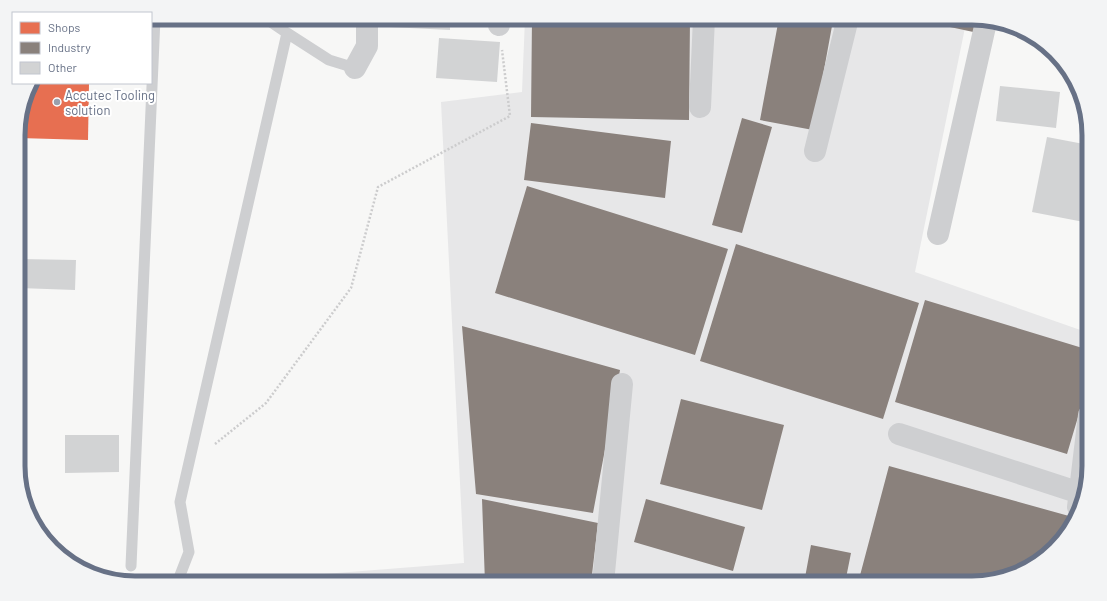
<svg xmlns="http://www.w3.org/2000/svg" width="1107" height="601" font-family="Barlow,sans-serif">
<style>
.built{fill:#e7e7e8}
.shops{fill:#e76f51}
.industry{fill:#8a817c}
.building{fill:#d2d3d4}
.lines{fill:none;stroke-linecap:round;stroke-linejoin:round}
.path{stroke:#cccccd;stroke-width:2.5;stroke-dasharray:2 2;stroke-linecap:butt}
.service{stroke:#cecfd1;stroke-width:11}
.minor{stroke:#cecfd1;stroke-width:22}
.poi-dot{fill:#99a0ad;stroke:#fff;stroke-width:1.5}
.labels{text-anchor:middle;stroke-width:4;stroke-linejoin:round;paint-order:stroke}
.poi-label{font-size:13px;fill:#677186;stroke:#fff;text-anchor:start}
.rim{fill:none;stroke:#677186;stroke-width:5}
</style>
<rect width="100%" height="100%" fill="#f7f7f6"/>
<path class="built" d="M 525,18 L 967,18 L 915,272 L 1089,333 L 1089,473 L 1073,524 L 1037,563 L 979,583 L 210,583 L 464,563 L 441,102 L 522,92 Z"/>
<path class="shops" d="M 30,83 L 89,84 L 88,140 L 19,138 L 19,120 Z"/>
<path class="industry" d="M 532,18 L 690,18 L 689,120 L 531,117 Z
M 779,18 L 790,18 L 832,26 L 813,130 L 760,120 Z
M 908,18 L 972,18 L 980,20 L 978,33 Z
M 742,118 L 772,127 L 742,233 L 712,225 Z
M 531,123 L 671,141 L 665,198 L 524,180 Z
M 527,186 L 728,249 L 695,355 L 495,293 Z
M 736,244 L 919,303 L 883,419 L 700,361 Z
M 925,300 L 1089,350 L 1089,380 L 1067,454 L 895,402 Z
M 462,326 L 620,370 L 593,513 L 476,494 Z
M 681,399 L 784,425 L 762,510 L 660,484 Z
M 889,466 L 1069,516 L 1065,534 L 1037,563 L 979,583 L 858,583 Z
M 482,499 L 598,523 L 591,583 L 485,583 Z
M 646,499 L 745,527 L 733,571 L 634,542 Z
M 811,545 L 851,553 L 845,583 L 804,583 Z
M 418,579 L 418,583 L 180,583 L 180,581 Z"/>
<path class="building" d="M 390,18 L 450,18 L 450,30 L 389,27 Z
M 439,38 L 500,42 L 497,82 L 436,78 Z
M 1000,86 L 1060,92 L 1056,128 L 996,121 Z
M 1047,137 L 1089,145 L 1089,223 L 1032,212 Z
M 19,259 L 76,260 L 75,290 L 19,288 Z
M 65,435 L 119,435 L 119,472 L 65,473 Z"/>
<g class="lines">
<path class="path" d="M 215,444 L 266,403 L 351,288 L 378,187 L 510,116 L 502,50"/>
<path class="service" d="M 287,33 L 329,60 L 355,68
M 131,566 L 155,18
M 177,583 L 189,552 L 180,502 L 287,33 L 265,18"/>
<path class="minor" d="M 499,25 L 500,18
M 355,68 L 367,46 L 367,18
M 700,107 L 704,18
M 815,151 L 848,18
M 938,234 L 986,22
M 899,434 L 1080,493
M 1078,507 L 1089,415
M 603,583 L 622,384"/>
</g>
<circle class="poi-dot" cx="57" cy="102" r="4"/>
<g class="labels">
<g class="poi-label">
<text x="65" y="100">Accutec Tooling<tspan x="65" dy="15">solution</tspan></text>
</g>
</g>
<path d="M0 0H1107V601H0ZM135 25H972A110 110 0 0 1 1082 135V466A110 110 0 0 1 972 576H135A110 110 0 0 1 25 466V135A110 110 0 0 1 135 25Z" fill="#f3f4f5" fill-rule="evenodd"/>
<path class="rim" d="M135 25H972A110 110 0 0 1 1082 135V466A110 110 0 0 1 972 576H135A110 110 0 0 1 25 466V135A110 110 0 0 1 135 25Z"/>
<rect x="12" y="12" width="140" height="72" fill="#ffffff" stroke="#c2c6cf"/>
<rect x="20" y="22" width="20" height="12" fill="#e76f51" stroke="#c2c6cf"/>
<text x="48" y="32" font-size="12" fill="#677186">Shops</text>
<rect x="20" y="42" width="20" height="12" fill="#8a817c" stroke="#c2c6cf"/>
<text x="48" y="52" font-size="12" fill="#677186">Industry</text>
<rect x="20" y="62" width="20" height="12" fill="#d2d3d4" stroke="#c2c6cf"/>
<text x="48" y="72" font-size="12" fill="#677186">Other</text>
</svg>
